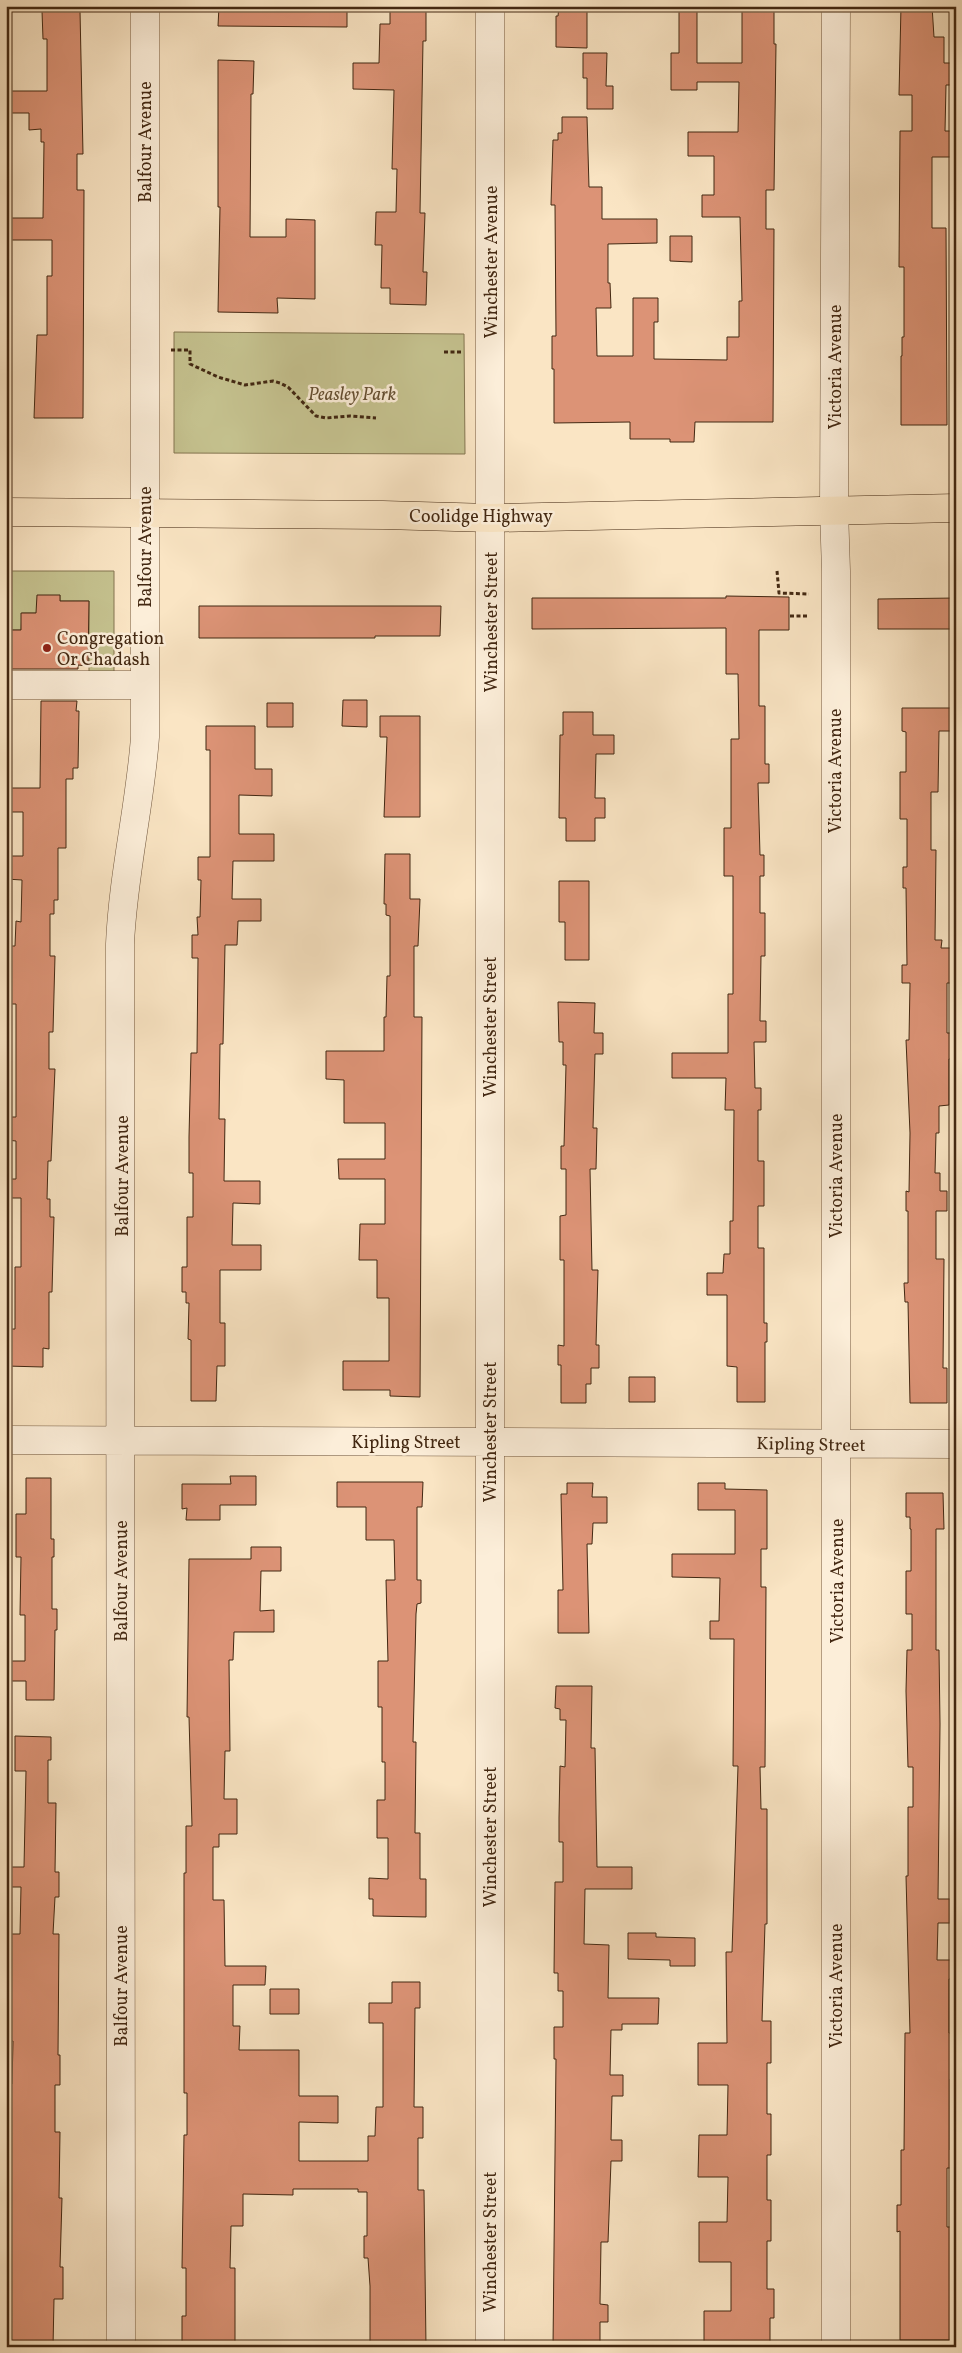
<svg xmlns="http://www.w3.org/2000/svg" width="962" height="2353" font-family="Vollkorn,serif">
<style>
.green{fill:#c5c28f;stroke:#847550}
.building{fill:#dc9376;stroke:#432812}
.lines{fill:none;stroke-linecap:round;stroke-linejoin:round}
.minor-casing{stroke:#71573e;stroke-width:29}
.major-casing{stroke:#432812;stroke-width:29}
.path{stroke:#432812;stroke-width:3;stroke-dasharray:4 2.5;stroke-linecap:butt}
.minor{stroke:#fceed9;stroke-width:28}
.major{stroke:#fae5c4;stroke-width:28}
.poi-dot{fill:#8f2418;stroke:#fceed9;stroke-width:2}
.labels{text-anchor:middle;stroke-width:5;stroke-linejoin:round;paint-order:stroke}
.street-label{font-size:18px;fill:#432812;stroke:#fceed9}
.park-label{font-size:18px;font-style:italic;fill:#644e31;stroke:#fceed9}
.poi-label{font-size:18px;fill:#432812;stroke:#fceed9;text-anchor:start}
</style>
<rect width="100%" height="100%" fill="#fae5c4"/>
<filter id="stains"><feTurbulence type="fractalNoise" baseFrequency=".004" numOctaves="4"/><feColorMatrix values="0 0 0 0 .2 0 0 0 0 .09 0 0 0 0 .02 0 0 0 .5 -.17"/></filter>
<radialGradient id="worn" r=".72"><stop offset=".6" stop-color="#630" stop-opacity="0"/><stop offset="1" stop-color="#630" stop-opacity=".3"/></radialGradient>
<path class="green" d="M 174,332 L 464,334 L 465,454 L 174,453 Z
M 11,571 L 114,571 L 114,680 L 89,679 L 89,601 L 60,601 L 60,595 L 36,613 L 22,613 L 21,630 L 11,630 Z"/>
<path class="building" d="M 219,6 L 347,6 L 347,27 L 218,26 Z
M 559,6 L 587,6 L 587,48 L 556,47 L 556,16 L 558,16 Z
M 679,6 L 697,6 L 697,63 L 742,63 L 742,6 L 774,6 L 774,44 L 776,44 L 774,190 L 766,190 L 766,229 L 774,229 L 773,422 L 695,422 L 694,442 L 670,442 L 670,439 L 630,439 L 630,422 L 554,423 L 554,369 L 552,369 L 552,336 L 556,336 L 555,205 L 551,205 L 552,171 L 553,140 L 558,140 L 558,133 L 562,133 L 562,117 L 587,117 L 589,187 L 602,187 L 602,219 L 657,219 L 657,243 L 608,244 L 608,283 L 610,283 L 611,308 L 596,308 L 597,356 L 633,356 L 633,298 L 658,298 L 658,322 L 654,322 L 654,359 L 727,360 L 727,337 L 739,337 L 739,301 L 742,301 L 740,217 L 702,217 L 702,195 L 714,195 L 714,156 L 688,156 L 688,132 L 738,132 L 739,82 L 697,82 L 697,90 L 671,90 L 671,53 L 679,53 Z
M 901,6 L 932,6 L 934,37 L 944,37 L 944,63 L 956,63 L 956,85 L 946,85 L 945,131 L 956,131 L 956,157 L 932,157 L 932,228 L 946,228 L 947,425 L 901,425 L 901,356 L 902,356 L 902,337 L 904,337 L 904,267 L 899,267 L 900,131 L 912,131 L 912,95 L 899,95 Z
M 390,8 L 426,9 L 426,41 L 423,41 L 420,213 L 425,213 L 423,272 L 427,272 L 426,305 L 390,304 L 390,288 L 381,288 L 382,245 L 375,245 L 376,212 L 396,212 L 397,169 L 392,169 L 394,90 L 353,89 L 353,63 L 379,63 L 380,24 L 390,24 Z
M 42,11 L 80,11 L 83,154 L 77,154 L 77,190 L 84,190 L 83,418 L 34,418 L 37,335 L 47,335 L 47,276 L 52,276 L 52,240 L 6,240 L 6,218 L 43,218 L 44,142 L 41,142 L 41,129 L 29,130 L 29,113 L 6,113 L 6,91 L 47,91 L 47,39 L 43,39 Z
M 583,53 L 607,53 L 606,86 L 613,86 L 613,109 L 587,109 L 587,78 L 583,78 Z
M 218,60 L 254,61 L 253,94 L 251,94 L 250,237 L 286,237 L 286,219 L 315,220 L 315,299 L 277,298 L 278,313 L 218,312 L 220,207 L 218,207 Z
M 670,236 L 692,236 L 692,262 L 670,261 Z
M 37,595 L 60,595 L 60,601 L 89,601 L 88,666 L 78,665 L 78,669 L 6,669 L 6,630 L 21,630 L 21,613 L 36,613 Z
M 726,596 L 789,597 L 789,630 L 759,630 L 759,706 L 765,706 L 765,764 L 769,764 L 769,783 L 758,783 L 760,855 L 764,855 L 764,876 L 760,876 L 760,913 L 765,913 L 765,956 L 761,956 L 760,1021 L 766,1021 L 766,1042 L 754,1042 L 755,1088 L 761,1088 L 761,1110 L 758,1110 L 758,1161 L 764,1161 L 764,1206 L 758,1206 L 758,1248 L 764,1248 L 764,1323 L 767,1323 L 767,1342 L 765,1342 L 765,1402 L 737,1402 L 737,1367 L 727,1366 L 727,1295 L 707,1295 L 707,1273 L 723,1273 L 724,1254 L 730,1254 L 730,1221 L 733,1221 L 734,1110 L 725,1110 L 726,1078 L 672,1078 L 672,1053 L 728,1053 L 728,994 L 733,994 L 733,876 L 724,876 L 724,828 L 731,828 L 731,739 L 739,739 L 738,674 L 726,674 L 726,628 L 532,629 L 532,598 L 726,598 Z
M 956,598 L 956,629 L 878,629 L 878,599 Z
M 199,606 L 441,606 L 440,636 L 375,636 L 375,638 L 199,638 Z
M 343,700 L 367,700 L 367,727 L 342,726 Z
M 41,701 L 77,701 L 76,711 L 79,711 L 78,768 L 73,768 L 73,779 L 66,779 L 66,848 L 58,848 L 58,900 L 54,900 L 54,914 L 50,914 L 50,956 L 55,956 L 53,1032 L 49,1032 L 49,1069 L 55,1069 L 51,1161 L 48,1161 L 47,1199 L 50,1199 L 50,1217 L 54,1217 L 52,1292 L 49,1292 L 49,1349 L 43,1348 L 43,1367 L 6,1366 L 6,1329 L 15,1329 L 15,1267 L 21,1267 L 21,1198 L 6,1198 L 6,1179 L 16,1179 L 16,1141 L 6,1140 L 6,1117 L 16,1117 L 16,1004 L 9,1004 L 8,946 L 15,946 L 16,921 L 21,922 L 22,880 L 6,879 L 6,856 L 23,856 L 23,812 L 6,812 L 6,788 L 40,788 Z
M 267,703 L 293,703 L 293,727 L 267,727 Z
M 902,708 L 956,708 L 956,731 L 939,731 L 938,792 L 931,792 L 931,850 L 936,850 L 935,940 L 942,940 L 941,948 L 956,948 L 956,983 L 947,983 L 947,1033 L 956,1033 L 956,1059 L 949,1059 L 949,1105 L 939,1106 L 939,1133 L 936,1133 L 935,1173 L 940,1173 L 940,1191 L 947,1191 L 947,1211 L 936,1211 L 936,1259 L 944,1259 L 943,1368 L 947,1368 L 947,1403 L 910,1403 L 908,1302 L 905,1302 L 904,1283 L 908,1283 L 908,1211 L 906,1211 L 906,1191 L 909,1192 L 910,1133 L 906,1040 L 909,1040 L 910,983 L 902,983 L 902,965 L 907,965 L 906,888 L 903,888 L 903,867 L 907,867 L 907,819 L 900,819 L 900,772 L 906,772 L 906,732 L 902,731 Z
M 563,712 L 593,712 L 593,735 L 614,735 L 614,754 L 596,754 L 595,798 L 605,798 L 605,818 L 595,818 L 595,841 L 566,841 L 566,818 L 559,818 L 560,735 L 563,735 Z
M 380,716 L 420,716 L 420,817 L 384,817 L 387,737 L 380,737 Z
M 206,726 L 255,726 L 255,769 L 272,769 L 272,796 L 239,795 L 239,834 L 274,834 L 274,861 L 233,861 L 232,899 L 261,899 L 261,921 L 238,921 L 237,945 L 225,945 L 223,1044 L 220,1044 L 219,1119 L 225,1119 L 224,1181 L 260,1181 L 260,1204 L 233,1203 L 232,1245 L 261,1245 L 261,1270 L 220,1270 L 220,1323 L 225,1323 L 225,1366 L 217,1366 L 216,1401 L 191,1401 L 191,1340 L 188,1339 L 189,1303 L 186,1303 L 186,1292 L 182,1292 L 182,1267 L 187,1267 L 187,1217 L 193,1217 L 193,1173 L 189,1173 L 189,1137 L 191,1053 L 197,1053 L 198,958 L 192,958 L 192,935 L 198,935 L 197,917 L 200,917 L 201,880 L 198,880 L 198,857 L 210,857 L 210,750 L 206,750 Z
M 385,854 L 410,854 L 410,899 L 420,899 L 418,946 L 414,946 L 414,1017 L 422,1017 L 420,1397 L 390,1396 L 390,1390 L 343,1390 L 343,1361 L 389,1361 L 389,1298 L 377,1298 L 377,1260 L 359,1260 L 360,1224 L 385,1224 L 385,1179 L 339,1179 L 338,1159 L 385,1159 L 385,1123 L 344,1123 L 344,1080 L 326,1079 L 326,1051 L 384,1051 L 384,1017 L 386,1017 L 387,976 L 390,976 L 390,916 L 386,915 L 386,904 L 384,904 Z
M 559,881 L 589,881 L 589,960 L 565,960 L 565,922 L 559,922 Z
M 558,1002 L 595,1003 L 594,1033 L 603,1033 L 603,1054 L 595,1054 L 593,1128 L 597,1128 L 596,1169 L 590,1169 L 592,1270 L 598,1270 L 596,1345 L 599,1345 L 599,1368 L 591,1368 L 591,1384 L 586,1384 L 586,1403 L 561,1403 L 561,1365 L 558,1365 L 558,1345 L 564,1346 L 564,1260 L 560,1260 L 560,1216 L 566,1215 L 566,1169 L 561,1169 L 561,1146 L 564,1146 L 566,1065 L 563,1065 L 563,1042 L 559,1042 Z
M 629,1377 L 655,1377 L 655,1402 L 629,1402 Z
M 230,1476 L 256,1476 L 256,1505 L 220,1505 L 220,1520 L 186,1520 L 187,1508 L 182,1509 L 182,1484 L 231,1484 Z
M 26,1478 L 51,1478 L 51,1539 L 54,1539 L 54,1557 L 52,1557 L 52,1609 L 57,1609 L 57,1630 L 55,1630 L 54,1700 L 26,1700 L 26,1681 L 6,1681 L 6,1661 L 25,1661 L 25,1615 L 20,1615 L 21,1557 L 16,1557 L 16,1514 L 26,1514 Z
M 337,1482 L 423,1482 L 422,1507 L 417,1507 L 417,1580 L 421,1580 L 421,1603 L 417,1604 L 416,1614 L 413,1742 L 416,1742 L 415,1833 L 420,1833 L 420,1879 L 426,1879 L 426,1917 L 373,1916 L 373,1899 L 369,1899 L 369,1878 L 388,1879 L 388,1838 L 377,1838 L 377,1800 L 385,1800 L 385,1762 L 382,1762 L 382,1707 L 378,1707 L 378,1661 L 388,1661 L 386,1580 L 395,1580 L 394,1540 L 366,1540 L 366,1507 L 337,1507 Z
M 567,1483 L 593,1483 L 592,1497 L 607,1497 L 607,1523 L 593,1523 L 592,1544 L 587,1544 L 589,1633 L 558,1633 L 558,1590 L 563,1590 L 561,1494 L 567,1494 Z
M 698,1483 L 725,1483 L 725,1489 L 767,1490 L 767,1549 L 761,1549 L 761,1587 L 766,1587 L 765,1767 L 760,1767 L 761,1809 L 767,1809 L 767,1924 L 765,1924 L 762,2021 L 771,2021 L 771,2063 L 767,2063 L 767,2114 L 771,2114 L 771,2155 L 767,2155 L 767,2200 L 771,2200 L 771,2241 L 767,2241 L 767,2289 L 774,2289 L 774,2318 L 770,2318 L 770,2347 L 704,2347 L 704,2311 L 731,2311 L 731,2262 L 699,2262 L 699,2222 L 727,2222 L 728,2177 L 698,2177 L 699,2135 L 727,2135 L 728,2085 L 698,2085 L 698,2043 L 727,2043 L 726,1952 L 732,1952 L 738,1766 L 733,1766 L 734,1639 L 710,1639 L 710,1621 L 719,1621 L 720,1578 L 672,1577 L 672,1554 L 735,1554 L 735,1510 L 698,1510 Z
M 906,1493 L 943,1493 L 944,1529 L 936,1529 L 936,1650 L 939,1650 L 940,1724 L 938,1899 L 950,1899 L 950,1923 L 938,1923 L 937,1960 L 954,1960 L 954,1979 L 949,1979 L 949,2033 L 956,2033 L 956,2079 L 950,2079 L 950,2150 L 956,2150 L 956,2168 L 947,2168 L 947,2227 L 956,2227 L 956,2340 L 900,2340 L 900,2231 L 897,2232 L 897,2205 L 901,2205 L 901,2150 L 904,2150 L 905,2033 L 910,2033 L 906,1876 L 908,1876 L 908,1807 L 913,1807 L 913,1767 L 908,1767 L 906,1691 L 907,1650 L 912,1650 L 912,1614 L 906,1614 L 906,1571 L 911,1571 L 911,1529 L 910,1529 L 910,1517 L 906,1517 Z
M 251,1547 L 281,1547 L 281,1571 L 261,1571 L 260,1611 L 274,1610 L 274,1632 L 234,1632 L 233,1660 L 229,1660 L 230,1751 L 225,1751 L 224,1799 L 237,1799 L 237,1834 L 219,1834 L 219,1847 L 213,1847 L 213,1900 L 224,1900 L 225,1966 L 266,1966 L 265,1985 L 233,1985 L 233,2026 L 240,2026 L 239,2050 L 299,2050 L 299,2096 L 338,2096 L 338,2123 L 299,2122 L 299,2161 L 368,2161 L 368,2136 L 375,2136 L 376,2107 L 383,2107 L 383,2023 L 369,2023 L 369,2003 L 392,2003 L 392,1982 L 420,1982 L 420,2008 L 415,2008 L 414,2107 L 423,2107 L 423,2138 L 418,2138 L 418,2190 L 424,2190 L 426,2347 L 370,2347 L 370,2286 L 368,2258 L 364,2258 L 364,2236 L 367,2236 L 367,2192 L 358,2192 L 358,2189 L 293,2189 L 293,2195 L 243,2194 L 243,2226 L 231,2226 L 230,2268 L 235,2268 L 235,2347 L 182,2347 L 182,2316 L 186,2316 L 186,2268 L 182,2268 L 183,2201 L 184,2135 L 187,2135 L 187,2093 L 184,2093 L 184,1873 L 186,1873 L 186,1826 L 192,1826 L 189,1717 L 187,1717 L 189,1559 L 251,1559 Z
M 556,1686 L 592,1686 L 591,1748 L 595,1748 L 597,1867 L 632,1867 L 632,1889 L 585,1889 L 584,1944 L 609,1945 L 608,1998 L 659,1998 L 658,2024 L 622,2024 L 622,2030 L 611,2030 L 610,2075 L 623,2075 L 623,2096 L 612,2096 L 611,2140 L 622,2140 L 622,2161 L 611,2161 L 608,2242 L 601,2242 L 600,2304 L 608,2305 L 608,2322 L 600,2322 L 600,2347 L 553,2347 L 556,2059 L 554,2059 L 554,2027 L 563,2027 L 563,1991 L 558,1991 L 558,1973 L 554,1973 L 555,1882 L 563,1882 L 563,1842 L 559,1842 L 559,1818 L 560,1766 L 565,1767 L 566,1720 L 560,1720 L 560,1709 L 555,1708 Z
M 15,1736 L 51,1737 L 51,1760 L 48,1760 L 48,1803 L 56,1803 L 55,1872 L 59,1872 L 59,1897 L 55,1897 L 53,1934 L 59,1934 L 58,2055 L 60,2055 L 60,2085 L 55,2085 L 55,2132 L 60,2132 L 59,2198 L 62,2198 L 60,2267 L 63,2267 L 63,2299 L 54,2299 L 53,2347 L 6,2347 L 8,2270 L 6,2270 L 6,2249 L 9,2249 L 9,2200 L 6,2200 L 6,2084 L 12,2084 L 13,2041 L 6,2041 L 6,2023 L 11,2023 L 10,1981 L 6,1981 L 6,1962 L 10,1962 L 10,1934 L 20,1934 L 21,1887 L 6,1887 L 6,1867 L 24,1867 L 26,1771 L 15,1771 Z
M 628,1933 L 656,1933 L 656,1937 L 695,1938 L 695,1966 L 670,1966 L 670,1960 L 628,1959 Z
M 270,1989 L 299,1989 L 299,2014 L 270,2014 Z"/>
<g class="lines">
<g class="minor-casing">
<path id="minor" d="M 836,6 L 834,510 L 836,571 L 836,2347
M 6,685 L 145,685
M 6,1440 L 956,1444
M 121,2347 L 120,944 C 123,874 140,806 145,737 L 145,6
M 490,2347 L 490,6"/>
</g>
<g class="major-casing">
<path id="major" d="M 6,512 L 383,515 L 491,518 L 956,508"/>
</g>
<path class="path" d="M 171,350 L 190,350 L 190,364 L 218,377 L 245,385 L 273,381 L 280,383 L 288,387 L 316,416 L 326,418 L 350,416 L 376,418
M 444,352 L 462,352
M 7,568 L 7,630
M 777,571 L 779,593 L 809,594
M 790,616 L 809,616"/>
<use href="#minor" class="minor"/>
<use href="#major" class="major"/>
</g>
<circle class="poi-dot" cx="47" cy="648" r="5"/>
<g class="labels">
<g class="street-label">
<text transform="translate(145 142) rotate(-90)" y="6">Balfour Avenue</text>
<text transform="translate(491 262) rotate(-90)" y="6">Winchester Avenue</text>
<text transform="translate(835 367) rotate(-90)" y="6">Victoria Avenue</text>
<text x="481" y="522">Coolidge Highway</text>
<text transform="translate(145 547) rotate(-90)" y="6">Balfour Avenue</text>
<text transform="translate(491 622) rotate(-90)" y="6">Winchester Street</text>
<text transform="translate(835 771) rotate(-90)" y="6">Victoria Avenue</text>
<text transform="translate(490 1027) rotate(-90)" y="6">Winchester Street</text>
<text transform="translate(122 1176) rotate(-90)" y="6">Balfour Avenue</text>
<text transform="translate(836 1176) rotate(-90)" y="6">Victoria Avenue</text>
<text transform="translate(490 1432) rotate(-90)" y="6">Winchester Street</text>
<text x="406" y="1448">Kipling Street</text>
<text transform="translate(811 1444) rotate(1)" y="6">Kipling Street</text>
<text transform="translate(121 1581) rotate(-90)" y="6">Balfour Avenue</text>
<text transform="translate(837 1581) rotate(-90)" y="6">Victoria Avenue</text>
<text transform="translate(490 1837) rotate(-90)" y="6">Winchester Street</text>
<text transform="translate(121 1986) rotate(-90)" y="6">Balfour Avenue</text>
<text transform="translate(836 1986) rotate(-90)" y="6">Victoria Avenue</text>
<text transform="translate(490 2242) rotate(-90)" y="6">Winchester Street</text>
</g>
<g class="park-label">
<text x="352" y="400">Peasley Park</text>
</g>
<g class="poi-label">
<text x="57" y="644">Congregation<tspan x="57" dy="21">Or Chadash</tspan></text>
</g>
</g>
<rect width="962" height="2353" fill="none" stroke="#fae5c4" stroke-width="25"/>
<rect x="8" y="8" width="947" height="2338" fill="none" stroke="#432812" stroke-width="2.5"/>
<rect x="12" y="12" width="937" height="2328" fill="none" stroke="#432812"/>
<rect width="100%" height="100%" filter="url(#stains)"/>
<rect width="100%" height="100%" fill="url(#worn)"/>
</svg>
